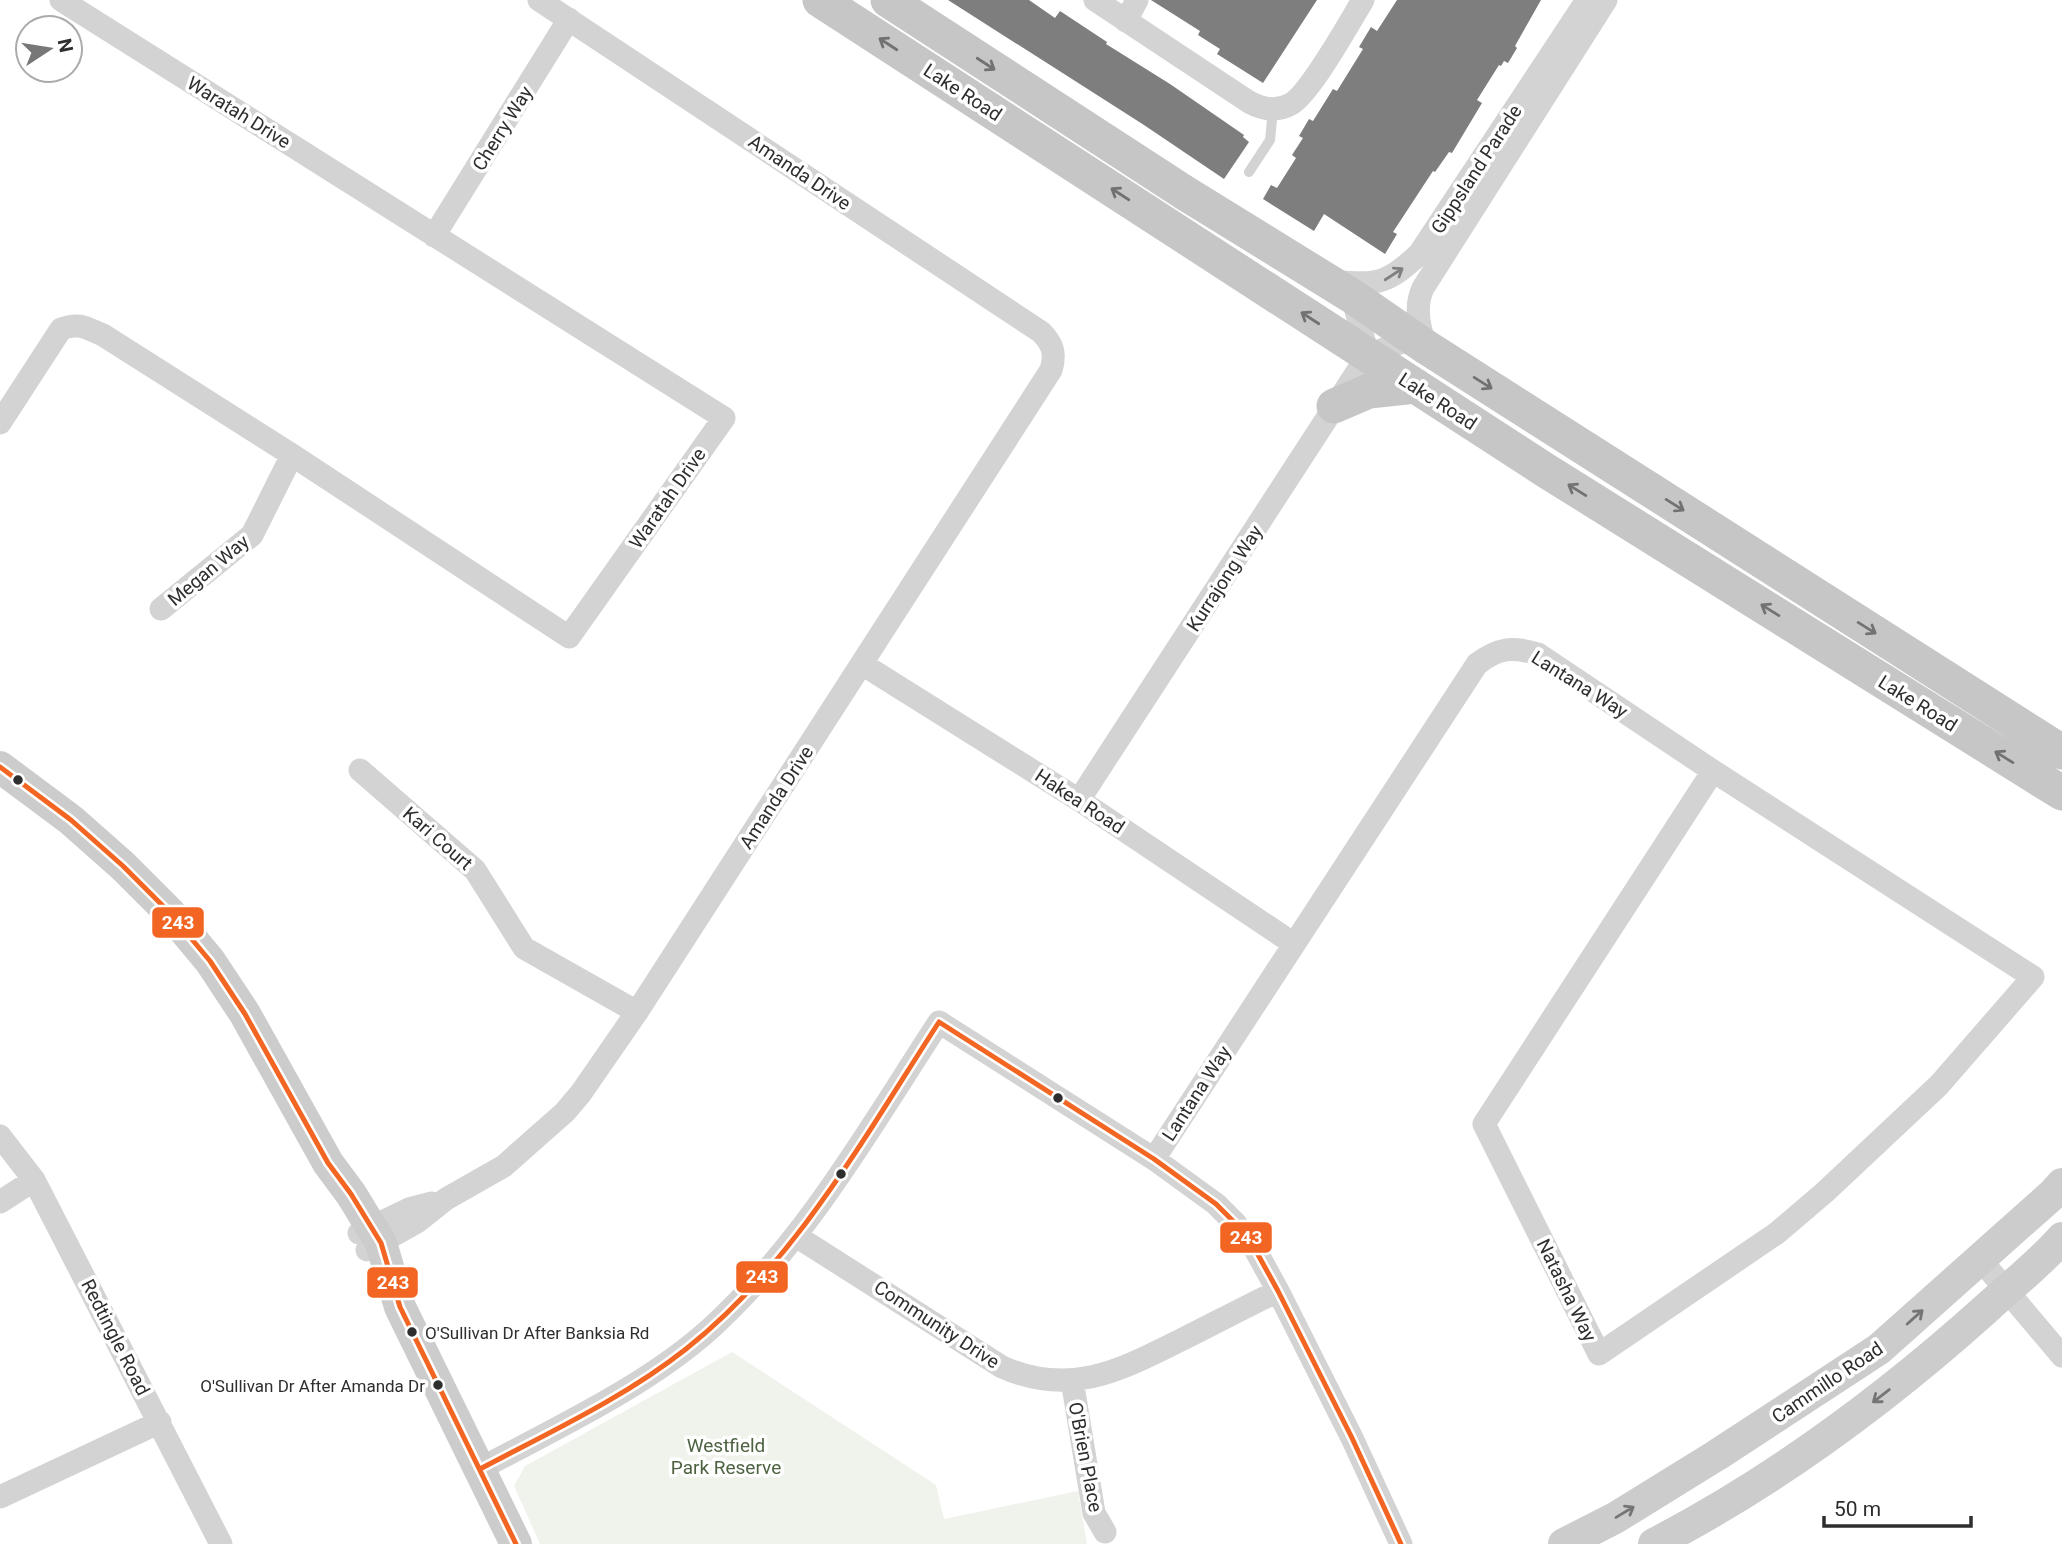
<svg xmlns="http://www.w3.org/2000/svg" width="2062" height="1544" font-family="Roboto,sans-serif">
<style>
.green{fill:#eff3ec}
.building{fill:#7e7e7e}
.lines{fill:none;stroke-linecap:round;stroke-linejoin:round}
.lane{stroke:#d3d3d3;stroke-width:10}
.street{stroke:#d3d3d3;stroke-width:23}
.secondary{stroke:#ccc;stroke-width:32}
.primary{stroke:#c6c6c6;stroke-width:35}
.bus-1-casing{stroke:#fff;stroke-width:10}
.bus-1{stroke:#f26522;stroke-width:5}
.oneway{stroke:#727272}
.oneway2{stroke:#808080}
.oneway3{stroke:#757575}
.bus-dot{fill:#2e2e2e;stroke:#fff;stroke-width:2.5}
.labels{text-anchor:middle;stroke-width:7;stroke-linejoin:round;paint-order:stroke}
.bus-label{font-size:17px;fill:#2e2e2e;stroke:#fff;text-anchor:start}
.street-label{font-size:19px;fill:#2e2e2e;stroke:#fff}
.park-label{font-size:19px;fill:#4e6341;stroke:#fff}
.line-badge{stroke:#fff;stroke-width:2.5}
.badge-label{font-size:19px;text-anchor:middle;font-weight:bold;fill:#fff}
</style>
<rect width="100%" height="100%" fill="#fff"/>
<path class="green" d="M 732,1352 L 936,1485 L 944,1519 L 1078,1491 L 1087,1544 L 540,1544 L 514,1486 L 525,1466 Z"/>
<path class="building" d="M 948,0 L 1029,0 L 1055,18 L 1060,11 L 1107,42 L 1106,44 L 1170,84 L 1244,135 L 1243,137 L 1249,142 L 1224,179 L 1144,125 Z
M 1151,0 L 1317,0 L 1263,83 L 1217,54 L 1220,49 L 1198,35 L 1200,31 Z
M 1397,0 L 1541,0 L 1515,46 L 1517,48 L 1508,63 L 1504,61 L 1501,66 L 1499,65 L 1477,100 L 1482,103 L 1452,153 L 1449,152 L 1435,172 L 1433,171 L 1393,232 L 1397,234 L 1385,254 L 1324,214 L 1314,231 L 1263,199 L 1271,185 L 1277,188 L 1296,158 L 1292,155 L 1303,138 L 1299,136 L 1309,119 L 1313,121 L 1333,89 L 1337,91 L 1363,49 L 1359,47 L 1371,27 L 1377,31 Z"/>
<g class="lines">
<path class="lane" d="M 1249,172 L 1270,140 L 1273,109"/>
<path class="street" d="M 1095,0 L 1249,102 C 1262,109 1277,112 1291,104 C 1311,92 1349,23 1363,0
M 1126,21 L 1137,0
M 434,236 L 569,19
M 1335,282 C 1378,284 1386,285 1419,254 L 1587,0
M 1352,296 L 1368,355
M 1426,347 C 1419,328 1414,307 1423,288 L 1606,0
M 0,423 L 61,329 C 80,322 86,328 103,335 L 292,455 L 569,637 L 724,418 L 61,0
M 161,609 L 252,535 L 292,455
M 862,664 L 1079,800 L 1294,944
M 360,770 L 475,870 L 524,948 L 637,1012
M 1079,800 L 1368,355 L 1413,338
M 0,1136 L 34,1180 L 221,1544
M 1154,1159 L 1477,664 C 1498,648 1512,646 1538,654 L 1713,771 L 2033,977 L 1939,1085 L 1825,1192 L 1777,1233 L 1599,1354 L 1484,1124 L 1713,771
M 0,1202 L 34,1180
M 359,1233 L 409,1209 L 432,1203
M 796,1236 L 1002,1367 C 1070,1397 1119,1371 1181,1340 C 1213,1324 1245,1307 1278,1291
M 367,1250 L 417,1222 L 446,1199 L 504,1166 L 565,1112 L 581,1093 L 637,1012 L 1051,370 C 1056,354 1053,344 1041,332 L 539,0
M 1980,1259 L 2062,1356
M 1072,1380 L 1094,1513 L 1105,1532
M 480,1469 C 556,1428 647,1386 711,1328 C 806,1241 869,1129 939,1022 L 1154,1159 L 1216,1204 L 1236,1224 L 1256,1251 L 1278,1291 L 1352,1438 L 1401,1544
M 0,1497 L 160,1422"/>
<path class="secondary" d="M 0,767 L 71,820 L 123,866 L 170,913 L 210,961 L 245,1014 L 328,1163 L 351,1194 L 381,1243 L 400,1307 L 516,1544
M 1564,1544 L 1615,1518 L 1717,1455 L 1879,1349 L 2053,1194 L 2062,1184
M 1654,1544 C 1775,1481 1887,1398 1988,1307 C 2012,1285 2040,1263 2062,1238"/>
<path class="primary" d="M 820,0 L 1545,470 L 2062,793
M 888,0 L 1185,193 L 1352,296 L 1426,347 L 2062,752
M 1334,406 L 1369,391 L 1416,386"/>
<g class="bus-1-casing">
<path id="bus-1" d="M 0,767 L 71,820 L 123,866 L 170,913 L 210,961 L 245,1014 L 328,1163 L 351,1194 L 381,1243 L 400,1307 L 516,1544
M 480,1469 C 550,1432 624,1398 686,1349 C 795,1263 865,1136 939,1022 L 1154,1159 L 1216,1204 L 1236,1224 L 1256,1251 L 1278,1291 L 1352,1438 L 1401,1544"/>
</g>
<use href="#bus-1" class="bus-1"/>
</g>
<defs><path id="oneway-shaft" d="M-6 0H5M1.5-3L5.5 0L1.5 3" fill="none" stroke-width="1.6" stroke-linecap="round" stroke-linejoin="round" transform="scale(1.75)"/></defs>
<g class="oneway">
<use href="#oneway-shaft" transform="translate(888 44) rotate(-147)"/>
<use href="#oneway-shaft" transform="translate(986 64) rotate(33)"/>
<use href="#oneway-shaft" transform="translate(1120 194) rotate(-147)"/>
<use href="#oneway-shaft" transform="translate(1310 318) rotate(-147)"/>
<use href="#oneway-shaft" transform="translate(1483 383) rotate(32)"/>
<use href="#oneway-shaft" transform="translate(1577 490) rotate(-148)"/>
<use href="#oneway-shaft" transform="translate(1675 505) rotate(32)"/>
<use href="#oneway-shaft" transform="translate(1770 610) rotate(-148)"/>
<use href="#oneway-shaft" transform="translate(1867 628) rotate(32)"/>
<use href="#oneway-shaft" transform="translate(2004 757) rotate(-148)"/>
</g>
<use class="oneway2" href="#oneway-shaft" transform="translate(1394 274) rotate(-33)"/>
<g class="oneway3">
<use href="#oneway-shaft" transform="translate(1915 1317) rotate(-42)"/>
<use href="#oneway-shaft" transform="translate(1881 1396) rotate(142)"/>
<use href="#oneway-shaft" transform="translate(1625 1512) rotate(-31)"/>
</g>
<g class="bus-dot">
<circle cx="18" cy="780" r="6"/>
<circle cx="1058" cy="1098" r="6"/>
<circle cx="841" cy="1174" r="6"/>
<circle cx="412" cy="1332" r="6"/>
<circle cx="438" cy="1385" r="6"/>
</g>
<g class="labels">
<g class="bus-label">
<text x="425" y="1339">O'Sullivan Dr After Banksia Rd</text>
<text x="425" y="1392" text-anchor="end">O'Sullivan Dr After Amanda Dr</text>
</g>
<g class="street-label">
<text transform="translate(963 92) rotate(33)" y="7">Lake Road</text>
<text transform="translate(239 112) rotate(32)" y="7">Waratah Drive</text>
<text transform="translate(502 128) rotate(-58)" y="7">Cherry Way</text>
<text transform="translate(1476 169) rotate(-57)" y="7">Gippsland Parade</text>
<text transform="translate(800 172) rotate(34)" y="7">Amanda Drive</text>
<text transform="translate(1438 401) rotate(33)" y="7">Lake Road</text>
<text transform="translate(667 498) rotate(-55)" y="7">Waratah Drive</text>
<text transform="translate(208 570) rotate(-40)" y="7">Megan Way</text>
<text transform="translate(1224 578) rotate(-57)" y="7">Kurrajong Way</text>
<text transform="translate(1580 684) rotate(32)" y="7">Lantana Way</text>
<text transform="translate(1918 703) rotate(32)" y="7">Lake Road</text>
<text transform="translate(776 797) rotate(-57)" y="7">Amanda Drive</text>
<text transform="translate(1080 801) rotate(33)" y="7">Hakea Road</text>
<text transform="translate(438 838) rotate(41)" y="7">Kari Court</text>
<text transform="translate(1196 1093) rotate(-57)" y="7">Lantana Way</text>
<text transform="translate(1567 1290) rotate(64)" y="7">Natasha Way</text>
<text transform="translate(937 1324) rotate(33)" y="7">Community Drive</text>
<text transform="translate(116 1337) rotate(63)" y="7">Redtingle Road</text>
<text transform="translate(1827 1382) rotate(-34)" y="7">Cammillo Road</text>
<text transform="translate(1086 1457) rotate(79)" y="7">O'Brien Place</text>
</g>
<g class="park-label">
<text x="726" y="1452">Westfield<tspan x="726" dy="22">Park Reserve</tspan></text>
</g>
</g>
<g class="line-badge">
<rect x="151" y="906" width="54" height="33" rx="7" fill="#f26522"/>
<rect x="1219" y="1221" width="54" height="33" rx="7" fill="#f26522"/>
<rect x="735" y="1260" width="54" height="34" rx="7" fill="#f26522"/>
<rect x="366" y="1266" width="53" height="33" rx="7" fill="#f26522"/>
</g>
<g class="badge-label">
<text x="178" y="929">243</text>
<text x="1246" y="1244">243</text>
<text x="762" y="1283">243</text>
<text x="393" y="1289">243</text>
</g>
<g transform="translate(49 49) rotate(78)"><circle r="33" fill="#ffffff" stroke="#ababab" stroke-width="2"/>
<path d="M0-5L12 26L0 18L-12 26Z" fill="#777777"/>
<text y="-10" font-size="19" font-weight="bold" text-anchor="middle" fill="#2e2e2e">N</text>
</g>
<path d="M1824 1516v10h147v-10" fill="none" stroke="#2e2e2e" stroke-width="3.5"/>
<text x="1834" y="1516" font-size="21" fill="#2e2e2e" stroke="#ffffff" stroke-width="5" paint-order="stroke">50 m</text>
</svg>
